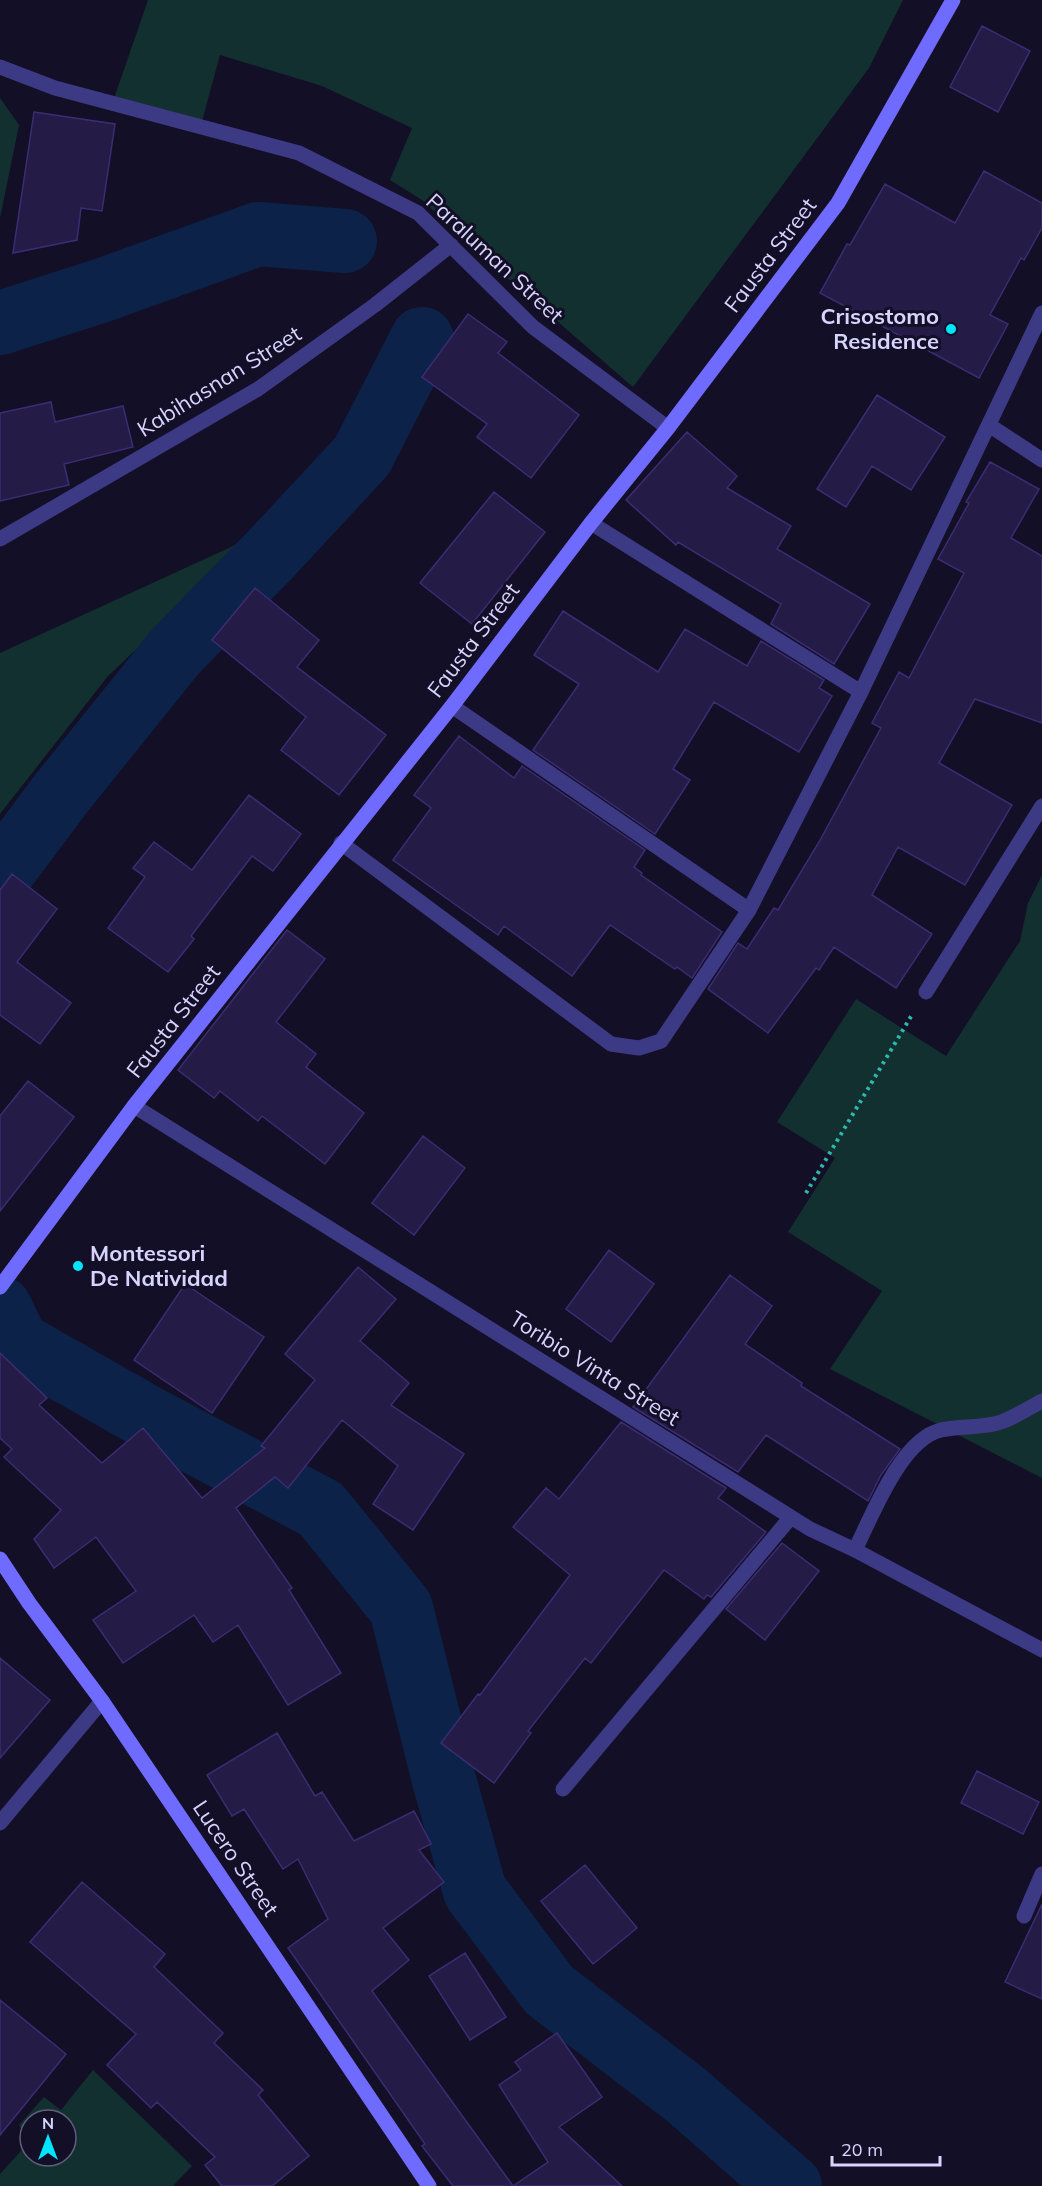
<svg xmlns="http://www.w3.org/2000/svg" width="1042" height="2186" font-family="Mulish,sans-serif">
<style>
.green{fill:#12302f;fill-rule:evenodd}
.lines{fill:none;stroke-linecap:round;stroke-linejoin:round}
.river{stroke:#0c2248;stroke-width:64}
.building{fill:#241b47;stroke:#3b2d73;stroke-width:1.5}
.path{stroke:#2fb8b0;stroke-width:4;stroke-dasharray:3 4.5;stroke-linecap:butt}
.lane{stroke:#3d3a85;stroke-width:15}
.street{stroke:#3d3a85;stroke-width:15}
.secondary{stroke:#6f6bff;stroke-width:15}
.poi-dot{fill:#00e5ff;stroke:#130f26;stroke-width:2}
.labels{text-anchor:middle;stroke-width:6;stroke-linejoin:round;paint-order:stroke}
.street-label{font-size:22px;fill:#d9d4ff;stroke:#130f26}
.poi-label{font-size:22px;font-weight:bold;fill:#d9d4ff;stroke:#130f26;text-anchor:end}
</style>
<rect width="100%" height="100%" fill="#130f26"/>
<path class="green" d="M 148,0 L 903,0 L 869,68 L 633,387 L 499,271 L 422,200 L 390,180 L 412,128 L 322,86 L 220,55 L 199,132 L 110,110 Z
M 0,98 L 19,125 L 0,218 Z
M 257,535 L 108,676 L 0,814 L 0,653 Z
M 1042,875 L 1042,1478 L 830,1369 L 882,1291 L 788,1232 L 835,1158 L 777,1122 L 856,999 L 946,1056 L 1020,941 L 1028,903 Z
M 93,2070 L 192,2166 L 173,2186 L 0,2186 L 0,2174 L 29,2142 L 19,2125 L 44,2097 L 61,2110 ZM 30,2120 L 66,2120 L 66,2156 L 30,2156 Z"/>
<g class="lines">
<path class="river" d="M 0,323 L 103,290 L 258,234 L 345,241
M 0,875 L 60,795 L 175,652 L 270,555 L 362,456 L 422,339
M 0,1308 L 17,1343 L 147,1417 L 321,1509 L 401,1608 L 444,1780 L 475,1891 L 549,1990 L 686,2095 L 790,2186"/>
</g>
<path class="building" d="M 982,26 L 1030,51 L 998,112 L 950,87 Z
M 34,112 L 115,124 L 102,211 L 81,208 L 77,240 L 13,253 Z
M 984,171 L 1042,203 L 1042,228 L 1024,260 L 1021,258 L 990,315 L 1008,324 L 979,378 L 820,293 L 847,244 L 850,245 L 885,184 L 955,223 Z
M 468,314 L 507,342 L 498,353 L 579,415 L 531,478 L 477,437 L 487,424 L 422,377 Z
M 877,395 L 945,437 L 911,490 L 872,466 L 846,507 L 817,489 Z
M 51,402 L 55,422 L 123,406 L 133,447 L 64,464 L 69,485 L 0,501 L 0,413 Z
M 687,432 L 737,476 L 727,488 L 791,526 L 777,549 L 870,604 L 834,664 L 771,624 L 781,604 L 678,542 L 676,545 L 626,500 Z
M 990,462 L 1039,489 L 1011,538 L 1042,556 L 1042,723 L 975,699 L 939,763 L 1012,805 L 965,885 L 898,847 L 872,895 L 932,934 L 896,988 L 834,947 L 819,970 L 816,968 L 768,1033 L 708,989 L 738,943 L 747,949 L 774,908 L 778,910 L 819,842 L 881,728 L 872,723 L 899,672 L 909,678 L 964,573 L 938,559 L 969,503 L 966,502 Z
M 494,492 L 545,532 L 472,624 L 420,583 Z
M 255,588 L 319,640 L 297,667 L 386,735 L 339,795 L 281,750 L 306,717 L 212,640 Z
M 563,611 L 658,672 L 685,629 L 747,666 L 761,641 L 824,680 L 819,688 L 832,696 L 799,752 L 714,702 L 673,769 L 690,780 L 655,834 L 533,750 L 579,684 L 534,655 Z
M 459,736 L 514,778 L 522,766 L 645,850 L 634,867 L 642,873 L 641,875 L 722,932 L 692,978 L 677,967 L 675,969 L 610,925 L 572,976 L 504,926 L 498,935 L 393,860 L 431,808 L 414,795 Z
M 249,795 L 301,834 L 273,871 L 252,856 L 191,936 L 194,939 L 168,972 L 108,928 L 145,877 L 133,868 L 154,842 L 192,870 Z
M 12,874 L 57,909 L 17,962 L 71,1003 L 40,1044 L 0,1015 L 0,890 Z
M 287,930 L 325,959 L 276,1022 L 316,1054 L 306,1067 L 364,1113 L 325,1164 L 262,1116 L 258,1121 L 220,1091 L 214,1098 L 178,1070 Z
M 28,1081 L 74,1117 L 0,1211 L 0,1116 Z
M 423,1136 L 465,1168 L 414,1235 L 372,1203 Z
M 609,1250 L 654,1284 L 611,1342 L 566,1309 Z
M 358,1267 L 396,1299 L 360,1341 L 409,1383 L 391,1405 L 464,1454 L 413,1530 L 373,1504 L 398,1466 L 342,1420 L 288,1488 L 275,1477 L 236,1508 L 292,1588 L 289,1590 L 341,1673 L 288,1705 L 238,1625 L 213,1642 L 194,1615 L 123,1663 L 93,1620 L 136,1591 L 96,1537 L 54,1568 L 34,1539 L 61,1510 L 4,1457 L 12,1449 L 0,1438 L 0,1353 L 47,1398 L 39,1405 L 102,1463 L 143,1428 L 202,1498 L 265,1448 L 261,1446 L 315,1380 L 285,1354 Z
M 730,1275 L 772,1306 L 745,1344 L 802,1383 L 801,1386 L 900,1449 L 881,1475 L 868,1501 L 766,1435 L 738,1472 L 633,1407 Z
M 185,1284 L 264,1337 L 212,1413 L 134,1360 Z
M 621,1422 L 726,1488 L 718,1498 L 766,1532 L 711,1597 L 707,1595 L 704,1599 L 664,1570 L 591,1663 L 585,1658 L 528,1731 L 531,1733 L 494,1783 L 441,1743 L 478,1694 L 480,1695 L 570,1575 L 513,1527 L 546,1488 L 559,1499 Z
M 782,1543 L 819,1571 L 765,1640 L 726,1609 Z
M 0,1658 L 50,1700 L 0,1758 Z
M 277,1733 L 315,1796 L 322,1792 L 354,1841 L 414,1811 L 431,1844 L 419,1850 L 444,1882 L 383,1928 L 409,1960 L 372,1991 L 513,2186 L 453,2186 L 422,2146 L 425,2144 L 288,1948 L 328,1919 L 298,1859 L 283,1869 L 244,1809 L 232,1816 L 207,1775 Z
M 977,1771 L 1039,1802 L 1023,1834 L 961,1803 Z
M 585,1865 L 637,1928 L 593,1964 L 541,1901 Z
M 82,1882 L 165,1954 L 154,1967 L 223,2033 L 214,2043 L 263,2090 L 258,2095 L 309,2156 L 272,2186 L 222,2186 L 205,2165 L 215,2157 L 157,2102 L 151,2108 L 107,2065 L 136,2034 L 30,1942 Z
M 1042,1904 L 1042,1999 L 1005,1982 Z
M 465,1953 L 506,2017 L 470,2040 L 429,1976 Z
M 0,2000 L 66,2054 L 0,2135 Z
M 557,2033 L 602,2097 L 559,2127 L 622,2186 L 513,2186 L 548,2162 L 499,2085 L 521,2070 L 515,2062 Z"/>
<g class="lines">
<path class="path" d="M 806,1193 L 913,1013"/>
<path class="lane" d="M 855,1550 C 872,1516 901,1439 941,1430 C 961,1425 981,1429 1001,1422 C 1015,1417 1029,1408 1042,1401
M 0,1823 L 102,1701"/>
<path class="street" d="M 0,67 L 55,88 L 299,153 L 418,213 L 533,327 L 668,428
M 989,425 L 1042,460
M 591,523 L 861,692
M 0,539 L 258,389 L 375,305 L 451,245
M 452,706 L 749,910
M 341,843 L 611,1044 L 639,1048 L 661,1041 L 749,910 L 861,692 L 1042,313
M 926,992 L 1042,806
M 134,1106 L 810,1529 L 855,1550 L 1042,1650
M 563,1789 L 791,1517
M 1024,1916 L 1042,1874"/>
<path class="secondary" d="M 0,1287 L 134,1106 L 452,706 L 591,523 L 668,428 L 838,203 L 953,0
M 0,1559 L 29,1603 L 102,1701 L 429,2186"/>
</g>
<g class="poi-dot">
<circle cx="951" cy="329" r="6"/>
<circle cx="78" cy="1266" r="6"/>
</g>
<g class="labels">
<g class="street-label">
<text transform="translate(770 255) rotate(-53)" y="8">Fausta Street</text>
<text transform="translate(495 258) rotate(43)" y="8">Paraluman Street</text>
<text transform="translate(219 381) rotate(-32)" y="8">Kabihasnan Street</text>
<text transform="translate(473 640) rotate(-53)" y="8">Fausta Street</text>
<text transform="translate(173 1021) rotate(-52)" y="8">Fausta Street</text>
<text transform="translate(595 1368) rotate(32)" y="8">Toribio Vinta Street</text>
<text transform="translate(236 1858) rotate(56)" y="8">Lucero Street</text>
</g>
<g class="poi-label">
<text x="939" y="324">Crisostomo<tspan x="939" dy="25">Residence</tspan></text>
<text x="90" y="1261" text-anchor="start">Montessori<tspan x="90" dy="25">De Natividad</tspan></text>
</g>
</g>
<g transform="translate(48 2138)"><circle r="28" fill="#130f26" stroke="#625e7d" stroke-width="1.5"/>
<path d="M0-4.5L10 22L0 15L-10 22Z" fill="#00e5ff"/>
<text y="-9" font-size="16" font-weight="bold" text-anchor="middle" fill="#d9d4ff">N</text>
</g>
<path d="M832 2156v9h108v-9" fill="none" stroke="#d9d4ff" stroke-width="3"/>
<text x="841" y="2156" font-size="18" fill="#d9d4ff" stroke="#130f26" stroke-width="4.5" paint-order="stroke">20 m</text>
</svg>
